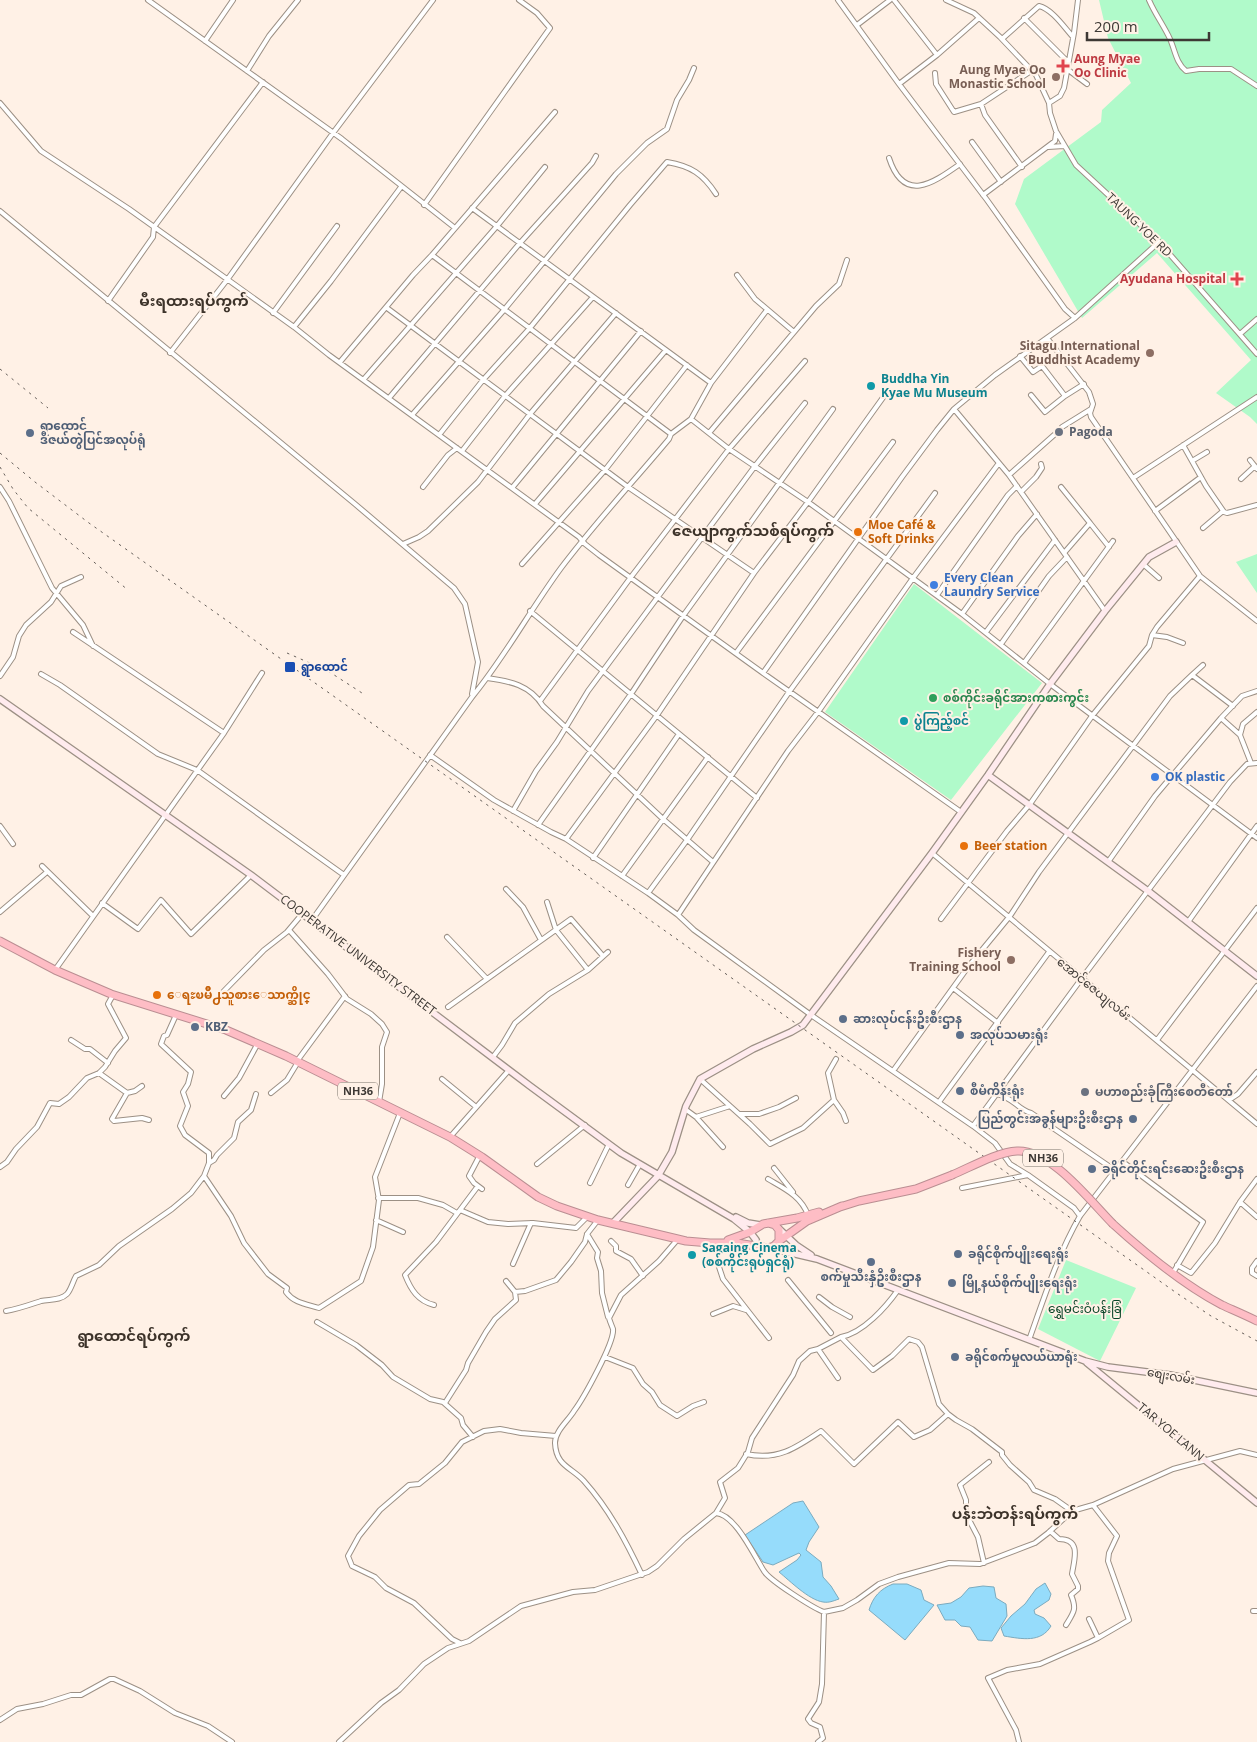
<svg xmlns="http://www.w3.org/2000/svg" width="1257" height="1742" font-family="'Open Sans','Noto Sans Myanmar',sans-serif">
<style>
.green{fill:#b0faca}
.water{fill:#96dcfb;stroke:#7babbf}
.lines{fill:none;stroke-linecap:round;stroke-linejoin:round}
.street-casing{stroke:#9c9085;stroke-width:6}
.secondary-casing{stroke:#9c9085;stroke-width:8}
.highway-casing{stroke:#ba8e92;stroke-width:9}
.street{stroke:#fff;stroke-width:4}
.secondary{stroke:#ffebee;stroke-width:5.5}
.highway{stroke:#febdc5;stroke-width:7}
.rail{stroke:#67605b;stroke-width:1;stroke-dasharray:2.5 5;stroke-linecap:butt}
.highway-bridge-casing{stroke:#ba8e92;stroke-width:9;stroke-linecap:butt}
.highway-bridge{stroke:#febdc5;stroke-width:7}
.health-dot{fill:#e0444e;stroke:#fff1e6;stroke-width:2}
.education-dot{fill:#8d6e63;stroke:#fff1e6;stroke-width:2}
.culture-dot{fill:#0f9aa8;stroke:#fff1e6;stroke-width:2}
.worship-dot{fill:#6b7280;stroke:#fff1e6;stroke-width:2}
.service-dot{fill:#5c6f8a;stroke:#fff1e6;stroke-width:2}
.food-dot{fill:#e8710a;stroke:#fff1e6;stroke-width:2}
.shop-dot{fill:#3f7fe0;stroke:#fff1e6;stroke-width:2}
.transit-dot{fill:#1a4fb4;stroke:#fff1e6;stroke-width:2}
.leisure-dot{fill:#2e9e5b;stroke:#fff1e6;stroke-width:2}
.labels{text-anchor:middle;stroke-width:4;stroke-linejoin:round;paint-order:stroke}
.shield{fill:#fff1e6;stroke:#777069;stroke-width:1}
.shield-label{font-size:11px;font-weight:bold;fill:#3d3834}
.health-label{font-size:12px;font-weight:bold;fill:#be3a42;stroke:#fff1e6;text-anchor:start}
.education-label{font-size:12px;font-weight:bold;fill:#785e54;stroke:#fff1e6;text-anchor:end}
.street-label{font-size:12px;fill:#3d3834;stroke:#fff1e6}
.culture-label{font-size:12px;font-weight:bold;fill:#0d838f;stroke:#fff1e6;text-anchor:start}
.service-label{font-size:12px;font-weight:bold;fill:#4e5e75;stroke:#fff1e6;text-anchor:start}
.worship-label{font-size:12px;font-weight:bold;fill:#5b616d;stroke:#fff1e6;text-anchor:start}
.food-label{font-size:12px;font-weight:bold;fill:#c56008;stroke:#fff1e6;text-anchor:start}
.shop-label{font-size:12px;font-weight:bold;fill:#366cbe;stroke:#fff1e6;text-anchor:start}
.transit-label{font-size:12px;font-weight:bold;fill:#164399;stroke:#fff1e6;text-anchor:start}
.leisure-label{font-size:12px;font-weight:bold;fill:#27864d;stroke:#fff1e6;text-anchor:start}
.park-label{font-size:12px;fill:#074426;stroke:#fff1e6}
.quarter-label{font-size:15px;font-weight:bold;fill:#3d332a;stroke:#fff1e6}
</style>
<rect width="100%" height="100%" fill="#fff1e6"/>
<path class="green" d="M 1099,0 L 1257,0 L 1257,424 L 1250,417 L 1216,393 L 1251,360 L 1157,253 L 1082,318 L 1015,204 L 1024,179 L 1101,122 L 1102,110 L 1131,83 L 1108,38 Z
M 1257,554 L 1257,593 L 1236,562 Z
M 914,584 L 1042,683 L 951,800 L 825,712 Z
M 1066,1260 L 1136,1288 L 1100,1361 L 1038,1329 Z"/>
<path class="water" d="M 803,1501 L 819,1527 L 809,1542 L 806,1550 L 821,1562 L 823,1577 L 831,1586 L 839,1599 C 833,1601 829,1603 823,1602 C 809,1600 790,1581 779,1572 L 797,1560 L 801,1555 L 799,1553 L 773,1565 L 763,1562 L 745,1535 L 793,1503 Z
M 1045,1583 L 1051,1594 L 1049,1600 L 1034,1610 L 1035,1614 L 1044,1618 L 1051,1626 C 1041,1643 1022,1639 1004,1636 L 1001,1628 L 1011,1616 L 1025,1604 L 1036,1589 Z
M 893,1584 L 907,1584 L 921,1590 L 924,1600 L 934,1605 L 905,1640 L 869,1610 C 873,1597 880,1589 893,1584 Z
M 983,1586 L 994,1587 L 996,1598 L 1006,1604 L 1007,1616 L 992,1641 L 978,1640 L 970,1627 L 961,1626 L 955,1620 L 945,1620 L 937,1605 L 951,1603 L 961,1597 L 969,1588 Z"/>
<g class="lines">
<g class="street-casing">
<path id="street" d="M 148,0 L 342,139 L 455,228
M 838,0 L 899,84 L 987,200 L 1065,309 L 1075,318
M 894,0 L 937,55
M 946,0 L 974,13 L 1000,37 L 1036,75 L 1049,103 L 1050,113 L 1056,131 L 1076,165 L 1159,242 L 1257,354
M 1149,0 C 1155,14 1164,26 1170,39 C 1175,50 1176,63 1186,71 L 1199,69 L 1231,69 L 1257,86
M 1024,18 L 1068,62
M 857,25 L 890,0
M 1002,39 L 1039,6 C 1052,9 1064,27 1073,37
M 205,41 L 233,0
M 1067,69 L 1087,84
M 247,71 L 269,36 L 298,0
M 935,73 L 936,84 L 954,112 L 981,104 L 1031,71
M 899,84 L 937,55 L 979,18
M 0,103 L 41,151 L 129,209 L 294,327 L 329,355 L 579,537 L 585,544 L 599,555 L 763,673 L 961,812
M 1049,103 L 1060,96 L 1064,88 L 1074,33 L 1078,0
M 981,104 L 985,115 L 1022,167
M 972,142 L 1001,182
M 1048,147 L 1064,146
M 889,158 C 904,204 933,183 960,164
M 983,195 L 1055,141 L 1056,134
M 424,205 L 550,28 L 537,13 L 519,0
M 472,208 L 711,383
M 0,211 L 355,504 L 454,588 L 465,604 L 478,662 L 472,694
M 432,255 L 671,434
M 737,275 L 755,299 L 794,332
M 108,301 L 153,237 L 154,227 L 263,82
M 387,308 L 628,487 L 754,573
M 273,313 L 337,226
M 294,327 L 331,281 L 401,187
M 1240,334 L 1257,319
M 1047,338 L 1089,392 L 1093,404 L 1090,413 L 1091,417 L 1200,576 L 1257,621
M 170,353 L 227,280 L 333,133 L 433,0
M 1020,356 L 1033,372 L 1042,366 L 1065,396 L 1084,384
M 340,362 L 413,275 L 432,255 L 555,112
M 364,379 L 497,226 L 545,167
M 1031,395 L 1045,412 L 1065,396
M 389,398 L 520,243 L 592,163 L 596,156
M 954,409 L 1009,475 L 1105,611
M 412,415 L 504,310 L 616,174 L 647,143 L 667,129 L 677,100 L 689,80 L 694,68
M 691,419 L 729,449 L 808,502 L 962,614 L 1050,684 L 1257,838
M 1062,427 L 1091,409
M 709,433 L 816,306 L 839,284 L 847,260
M 439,435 L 483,380 L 529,329 L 630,205 L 667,162 C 691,166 703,174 716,194
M 1183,445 L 1206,486 L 1224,512 L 1227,513 L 1257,505
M 462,451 L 505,396 L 593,297
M 1250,460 L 1257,469
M 1192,461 L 1207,452
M 1009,475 L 1054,435
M 1133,478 L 1257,397
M 1241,479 L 1255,466
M 0,487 L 9,501 L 52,588 L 83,625 L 93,646
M 423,487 L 448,455 L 457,448
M 1061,487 L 1090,523 L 1064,553
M 512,488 L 641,331
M 1021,492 L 1036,477 L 1042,468 L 1041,464
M 535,504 L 666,350
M 1155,511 L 1201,477
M 1090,523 L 1109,547
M 1203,528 L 1223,511
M 403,544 L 419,537 L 428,531 L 478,482 L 530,414 L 616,313
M 522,564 L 605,470 L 687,365
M 1143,564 L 1159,578
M 937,595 L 1008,495 L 1017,486
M 530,611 L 757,798
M 962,614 L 1018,536 L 1037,514
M 73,632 L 224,733
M 986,632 L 1055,540
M 1152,635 L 1167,637 L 1183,643
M 1001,644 L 1049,576 L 1067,557
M 736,653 L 893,442
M 1024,663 L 1113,541
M 763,673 L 902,477 L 937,430 L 954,409 L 995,375 L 1075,318 L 1159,242
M 41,674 L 60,685 L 158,754 L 197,770 L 344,875
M 1192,675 L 1203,665
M 0,676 L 13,657 L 19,636 L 26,625 L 51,602 L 61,586 L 81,577
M 487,678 C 510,681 530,685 543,706 L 663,819 L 713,862
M 540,701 L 631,577 L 729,449 L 805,361
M 1221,718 L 1240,735
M 430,755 L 494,800 L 551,832 L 566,839 L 648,893 L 678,915 L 694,930 L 811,1015 L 973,1126 L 995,1143 L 1010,1164 L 1028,1175
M 1251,763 L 1240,735 L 1243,724 L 1257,712
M 513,811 L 536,771 L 557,742 L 588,691 L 755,466 L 805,403
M 538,825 L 631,694 L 683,616 L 833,409
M 0,826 L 13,844
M 566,839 L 657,715 L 754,573 L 808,502 L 887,392
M 932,853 L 1257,1124
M 593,858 L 679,734
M 1108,862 L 1155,796 L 1221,718 L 1242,696 L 1257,691
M 42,866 L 93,916
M 622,876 L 708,757
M 506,889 L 523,907 L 541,940
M 648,893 L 687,840 L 789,692 L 935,493
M 547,902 L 556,930 L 588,970
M 102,903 L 138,929 L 161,900 L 191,934 L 251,875
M 0,912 L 47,872
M 678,915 L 788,751 L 818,712 L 913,578 L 999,463
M 941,919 L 1007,831 L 1030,804 L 1092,716 L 1149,646 L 1152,635 L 1157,627 L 1200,576
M 312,920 L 472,697 C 505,657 530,610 561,568 C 595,523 633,482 669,439 L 671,434 L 691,419 L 711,383 L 767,310
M 1188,922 L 1257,826
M 289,930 L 328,974 L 347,999 L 371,1014 L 382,1024 L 387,1032 L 382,1047 L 382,1084 L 379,1102
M 447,937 L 487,979
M 55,970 L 224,733 L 262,673
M 953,988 L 998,1023
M 223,992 L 264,950 L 287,932 L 303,913
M 448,1007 L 571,919 L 603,956
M 176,1015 L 167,1035 L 164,1036 L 161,1044 L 191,1072 L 188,1084 L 183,1092 L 188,1106 L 180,1126 L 185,1135 L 209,1153 L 209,1163 L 204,1176 L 231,1216 L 244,1243 L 268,1274 L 287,1288 L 286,1292 C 294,1303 306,1304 319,1308 L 361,1281 L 373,1247 L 379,1200 L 375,1177 L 400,1113
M 71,1040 L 85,1049 L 90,1049 L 108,1063
M 1157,1040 L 1257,908
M 493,1057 L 502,1045 L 515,1023 L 549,994 L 588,970 L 608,952
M 836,1059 L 828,1073 L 834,1100 L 843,1113 L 846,1121
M 297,1061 L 345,996
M 893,1071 L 968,967 L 1010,916 L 1039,872 L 1170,696 L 1192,675 L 1233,706
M 99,1073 L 127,1093 L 135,1091 L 142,1086
M 442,1079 L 475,1106
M 700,1079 L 750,1124 L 770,1144 L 803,1128 L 834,1100
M 127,1093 L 112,1119 L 114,1121 L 142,1118 L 149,1120
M 271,1093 L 287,1080 L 298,1062
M 997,1094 C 1014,1098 1017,1109 1031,1113 L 1116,1171
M 224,1096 L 239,1078 L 258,1043
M 1229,1100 L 1238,1094 L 1257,1072
M 939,1102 L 1049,952
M 685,1109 L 696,1117 L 723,1147
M 739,1114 L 759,1114 L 779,1107 L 796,1098
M 696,1117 L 730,1106
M 973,1126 L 1082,978 L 1230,782 L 1247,764 L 1257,763
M 450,1137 L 509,1070
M 480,1155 L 469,1176 L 474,1183 L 482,1189
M 1123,1162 L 1203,1222 L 1173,1273
M 209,1163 L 214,1160 L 217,1155 L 234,1138 L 238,1122 L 251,1110 L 256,1094
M 537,1164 L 585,1125
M 0,1167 L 7,1162 L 16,1149 L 37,1127 L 50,1103 L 59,1104 L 69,1097 L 87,1078 L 99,1073 L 105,1067 L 115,1051 L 126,1038 L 108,1004 L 113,995
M 774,1168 L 793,1192
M 768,1179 C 785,1189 801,1196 808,1215
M 590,1183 L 609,1144
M 628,1185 L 640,1164
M 962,1188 L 1028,1175 L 1074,1208 L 1080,1216
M 378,1198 L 418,1198 L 443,1205 L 457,1213
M 1240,1202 L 1257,1217
M 460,1210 L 488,1222 L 508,1224 L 533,1223 L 576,1228 L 588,1216
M 376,1220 L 403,1232
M 587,1234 L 598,1252 L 597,1258 L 601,1271 L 602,1293 L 608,1317
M 611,1241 L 616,1246 L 616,1251 L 631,1259 L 643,1276
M 717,1261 L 723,1279 L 769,1338
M 1257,1261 L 1252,1268 L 1252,1273 L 1257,1276
M 513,1264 L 531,1223
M 1177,1265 L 1191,1273 L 1215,1243 L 1240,1202 L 1257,1179
M 788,1280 L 831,1333
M 506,1281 L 515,1292 L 525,1291 L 556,1280 L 571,1262 L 585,1242 L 587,1234 L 598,1220
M 819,1297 L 832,1307 L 850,1317
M 434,1305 C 418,1301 411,1290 405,1275 L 436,1242 L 478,1186
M 6,1311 C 18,1309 29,1305 41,1301 C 49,1299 60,1301 67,1294 C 71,1290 73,1281 76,1276 L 99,1265 L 119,1246 L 172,1209 L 191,1193 L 204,1176
M 713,1314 L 733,1306 L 746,1310
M 317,1322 L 356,1345 L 382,1365 L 393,1377 L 430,1399 L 443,1402 L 461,1418 L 463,1425 L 473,1437
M 841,1337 C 863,1333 886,1307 898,1290
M 1029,1340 C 1044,1298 1058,1254 1080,1216 L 1257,986
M 605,1357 L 633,1368 L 643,1384 L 652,1392 L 660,1405 L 677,1416 L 693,1406 L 704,1402
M 445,1403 L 466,1370 L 468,1363 L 486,1332 L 495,1319 L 516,1300 L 515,1292
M 948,1414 L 956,1420 L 972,1429 L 1002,1452 L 1002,1455 L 1010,1465 L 1029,1482 L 1034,1490 L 1055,1499 L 1072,1511
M 746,1454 C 777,1461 796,1448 821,1431 L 854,1464 L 898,1422 L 914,1437 L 930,1430 L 948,1414 L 939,1404 L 922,1347 L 918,1342 L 909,1339 L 892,1356 L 873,1370 L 841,1337 L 818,1349
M 1093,1505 L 1117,1536 L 1109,1553 L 1108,1561 L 1129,1620 L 1098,1638
M 716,1513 L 725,1498 L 720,1482 L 738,1468 L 748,1452 L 752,1438 L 793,1375 L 799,1361 L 810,1351 L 818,1349 L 838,1378
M 1050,1531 L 1059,1539 C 1082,1539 1074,1560 1072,1574 L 1078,1586 L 1078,1589 L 1071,1595 C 1077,1609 1074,1612 1066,1625
M 984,1563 L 978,1537 L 966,1514 L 966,1500 L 960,1485 L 989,1462
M 642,1575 C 626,1541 609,1509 584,1481 C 571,1467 556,1466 555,1443 C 555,1431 568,1421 574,1411 C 583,1399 615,1342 613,1329 C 612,1326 610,1322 609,1318 L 621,1295 L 659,1261 L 678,1239
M 1253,1611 L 1257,1611
M 460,1643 L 452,1639 L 414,1603 L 386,1588 L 375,1577 L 352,1566 L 348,1556 L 359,1536 L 380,1510 L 409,1485 L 419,1484 L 445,1463 L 462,1442 L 484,1431 L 500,1429 L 521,1433 L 556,1436
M 0,1720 L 17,1709 L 43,1704 L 71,1695 L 81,1695 L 110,1679 L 114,1679 L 140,1691 L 175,1713 L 208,1726 L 232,1742
M 339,1742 L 381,1703 L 399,1690 L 424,1664 L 448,1648 L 469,1641 L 521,1606 L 573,1592 L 595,1590 L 648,1572 L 657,1566 L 684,1539 L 716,1513 C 736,1515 754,1556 764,1571 C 769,1580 813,1608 824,1612 L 843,1608 L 857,1600 L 879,1584 L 898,1577 L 949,1563 L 980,1564 L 1035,1543 L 1048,1533 L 1072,1511 L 1093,1505 L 1173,1469 L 1240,1451 L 1257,1455
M 818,1742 L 823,1738 L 820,1727 L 811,1723 L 808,1719 L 819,1702 L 822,1684 L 824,1612
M 1019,1742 L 1016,1730 L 988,1678 L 1007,1670 L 1040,1664 L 1090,1642 L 1098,1638 L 1089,1619"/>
</g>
<g class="secondary-casing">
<path id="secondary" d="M 0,699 L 251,875 L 530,1086 L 621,1153 L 734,1219 L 750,1232 L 756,1240
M 988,775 L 1148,891 L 1257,976
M 736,1217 L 748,1223 L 760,1225
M 613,1223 L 658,1176 L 672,1152 L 686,1106 L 700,1079 L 753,1049 L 791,1032 L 803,1025 L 932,853 L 988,775 L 1050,684 L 1105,611 L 1149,557 L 1176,542
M 778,1228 L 796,1245 L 811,1255
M 770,1248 L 817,1259 L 1085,1361 L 1108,1367 L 1170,1375 L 1257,1393
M 1087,1363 L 1257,1503"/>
</g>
<g class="highway-casing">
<path id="highway" d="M 0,941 L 55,970 L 111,994 L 226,1030 L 286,1056 L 450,1137 L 482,1157 L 538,1197 L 557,1206 L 598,1220 L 686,1241 L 710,1243 L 737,1243 L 768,1248 L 774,1246 L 779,1241 L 807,1221 L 842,1206
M 840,1207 L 859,1201 L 916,1189 L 952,1175
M 768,1223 L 775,1225 L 779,1230 L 779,1241
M 1113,1224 C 1146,1254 1182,1284 1222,1305 C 1233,1310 1245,1315 1257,1321
M 728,1240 L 750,1232 L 763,1224 L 797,1218 L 819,1212"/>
</g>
<use href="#street" class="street"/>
<use href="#secondary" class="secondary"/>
<use href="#highway" class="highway"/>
<path class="rail" d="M 0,369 L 48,408
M 0,453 L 35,482 L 89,523 L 1178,1294 L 1211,1316 L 1257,1341
M 0,467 L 13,489 L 28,508 L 128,590
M 287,653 L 328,671 L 362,693"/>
<g class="highway-bridge-casing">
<path id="highway-bridge" d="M 952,1175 C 971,1167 997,1152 1017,1151 C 1051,1149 1091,1202 1113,1224"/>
</g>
<use href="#highway-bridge" class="highway-bridge"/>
</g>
<g class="health-dot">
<path d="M1060.5 58.5h5v5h5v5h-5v5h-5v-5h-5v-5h5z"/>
<path d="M1234.5 271.5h5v5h5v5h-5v5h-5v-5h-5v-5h5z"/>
</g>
<g class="education-dot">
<circle cx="1056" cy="77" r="5"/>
<circle cx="1150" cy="353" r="5"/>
<circle cx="1011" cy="960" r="5"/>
</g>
<g class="culture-dot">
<circle cx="871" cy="386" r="5"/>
<circle cx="904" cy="721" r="5"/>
<circle cx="692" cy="1255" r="5"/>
</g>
<g class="worship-dot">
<circle cx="1059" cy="432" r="5"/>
<circle cx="1085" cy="1092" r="5"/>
</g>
<g class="service-dot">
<circle cx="30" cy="433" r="5"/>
<circle cx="843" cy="1019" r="5"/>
<circle cx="195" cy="1027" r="5"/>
<circle cx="960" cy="1035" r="5"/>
<circle cx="960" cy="1091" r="5"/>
<circle cx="1133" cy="1119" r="5"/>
<circle cx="1092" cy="1169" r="5"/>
<circle cx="958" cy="1254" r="5"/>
<circle cx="871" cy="1262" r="5"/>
<circle cx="952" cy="1283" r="5"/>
<circle cx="955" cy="1357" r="5"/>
</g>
<g class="food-dot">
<circle cx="858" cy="532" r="5"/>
<circle cx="964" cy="846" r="5"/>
<circle cx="157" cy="995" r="5"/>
</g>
<g class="shop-dot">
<circle cx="934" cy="585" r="5"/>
<circle cx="1155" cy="777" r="5"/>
</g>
<rect class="transit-dot" x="284" y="661" width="12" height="12" rx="2.5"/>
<circle class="leisure-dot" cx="933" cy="698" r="5"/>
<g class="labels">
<g class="shield">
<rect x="338" y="1082.5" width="40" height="17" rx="4"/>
<rect x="1023" y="1149.5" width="40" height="17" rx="4"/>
</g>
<g class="shield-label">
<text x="358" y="1095">NH36</text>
<text x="1043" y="1162">NH36</text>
</g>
<g class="health-label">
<text x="1074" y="63">Aung Myae<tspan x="1074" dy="14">Oo Clinic</tspan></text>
<text x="1226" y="283" text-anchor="end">Ayudana Hospital</text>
</g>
<g class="education-label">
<text x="1046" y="74">Aung Myae Oo<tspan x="1046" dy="14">Monastic School</tspan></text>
<text x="1140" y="350">Sitagu International<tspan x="1140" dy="14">Buddhist Academy</tspan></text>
<text x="1001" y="957">Fishery<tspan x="1001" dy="14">Training School</tspan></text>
</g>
<g class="street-label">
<text transform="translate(1139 225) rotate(44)" y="4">TAUNG YOE RD</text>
<text transform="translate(358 955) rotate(37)" y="4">COOPERATIVE UNIVERSITY STREET</text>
<text transform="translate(1094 989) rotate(39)" y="4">အောင်ဇေယျလမ်း</text>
<text transform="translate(1171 1376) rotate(10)" y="4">စျေးလမ်း</text>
<text transform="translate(1171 1432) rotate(40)" y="4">TAR YOE LANN</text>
</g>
<g class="culture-label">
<text x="881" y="383">Buddha Yin<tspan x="881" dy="14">Kyae Mu Museum</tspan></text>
<text x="914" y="725">ပွဲကြည့်စင်</text>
<text x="702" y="1252">Sagaing Cinema<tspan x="702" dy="14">(စစ်ကိုင်းရုပ်ရှင်ရုံ)</tspan></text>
</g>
<g class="service-label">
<text x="40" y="430">ရွာထောင်<tspan x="40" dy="14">ဒီဇယ်တွဲပြင်အလုပ်ရုံ</tspan></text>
<text x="853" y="1023">ဆားလုပ်ငန်းဦးစီးဌာန</text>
<text x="205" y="1031">KBZ</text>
<text x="970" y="1039">အလုပ်သမားရုံး</text>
<text x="970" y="1095">စီမံကိန်းရုံး‌</text>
<text x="1123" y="1123" text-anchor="end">ပြည်တွင်းအခွန်များဦးစီးဌာန</text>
<text x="1102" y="1173">ခရိုင်တိုင်းရင်းဆေးဦးစီးဌာန</text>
<text x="968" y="1258">ခရိုင်စိုက်ပျိုးရေးရုံး</text>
<text x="871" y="1281" text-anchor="middle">စက်မှုသီးနှံဦးစီးဌာန</text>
<text x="962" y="1287">မြို့နယ်စိုက်ပျိုးရေးရုံး</text>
<text x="965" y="1361">ခရိုင်စက်မှုလယ်ယာရုံး</text>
</g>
<g class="worship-label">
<text x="1069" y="436">Pagoda</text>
<text x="1095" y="1096">မဟာစည်းခုံကြီးစေတီတော်</text>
</g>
<g class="food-label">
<text x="868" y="529">Moe Café &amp;<tspan x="868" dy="14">Soft Drinks</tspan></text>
<text x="974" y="850">Beer station</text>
<text x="167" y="999">ေရႊၿမိဳ႕သူစားေသာက္ဆိုင္</text>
</g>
<g class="shop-label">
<text x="944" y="582">Every Clean<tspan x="944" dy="14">Laundry Service</tspan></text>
<text x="1165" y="781">OK plastic</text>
</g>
<g class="transit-label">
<text x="301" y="671">ရွာထောင်</text>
</g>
<g class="leisure-label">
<text x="943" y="702">စစ်ကိုင်းခရိုင်အားကစားကွင်း</text>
</g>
<g class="park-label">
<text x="1085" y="1313">ရွှေမင်းဝံပန်းခြံ</text>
</g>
<g class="quarter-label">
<text x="194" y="306">မီးရထားရပ်ကွက်</text>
<text x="753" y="536">ဇေယျာကွက်သစ်ရပ်ကွက်</text>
<text x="134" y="1341">ရွာထောင်ရပ်ကွက်</text>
<text x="1015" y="1519">ပန်းဘဲတန်းရပ်ကွက်</text>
</g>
</g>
<path d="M1087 32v8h122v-8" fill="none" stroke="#3d3834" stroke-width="2.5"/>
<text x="1094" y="32" font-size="15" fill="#3d3834" stroke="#fff1e6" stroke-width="4" paint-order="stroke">200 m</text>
</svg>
